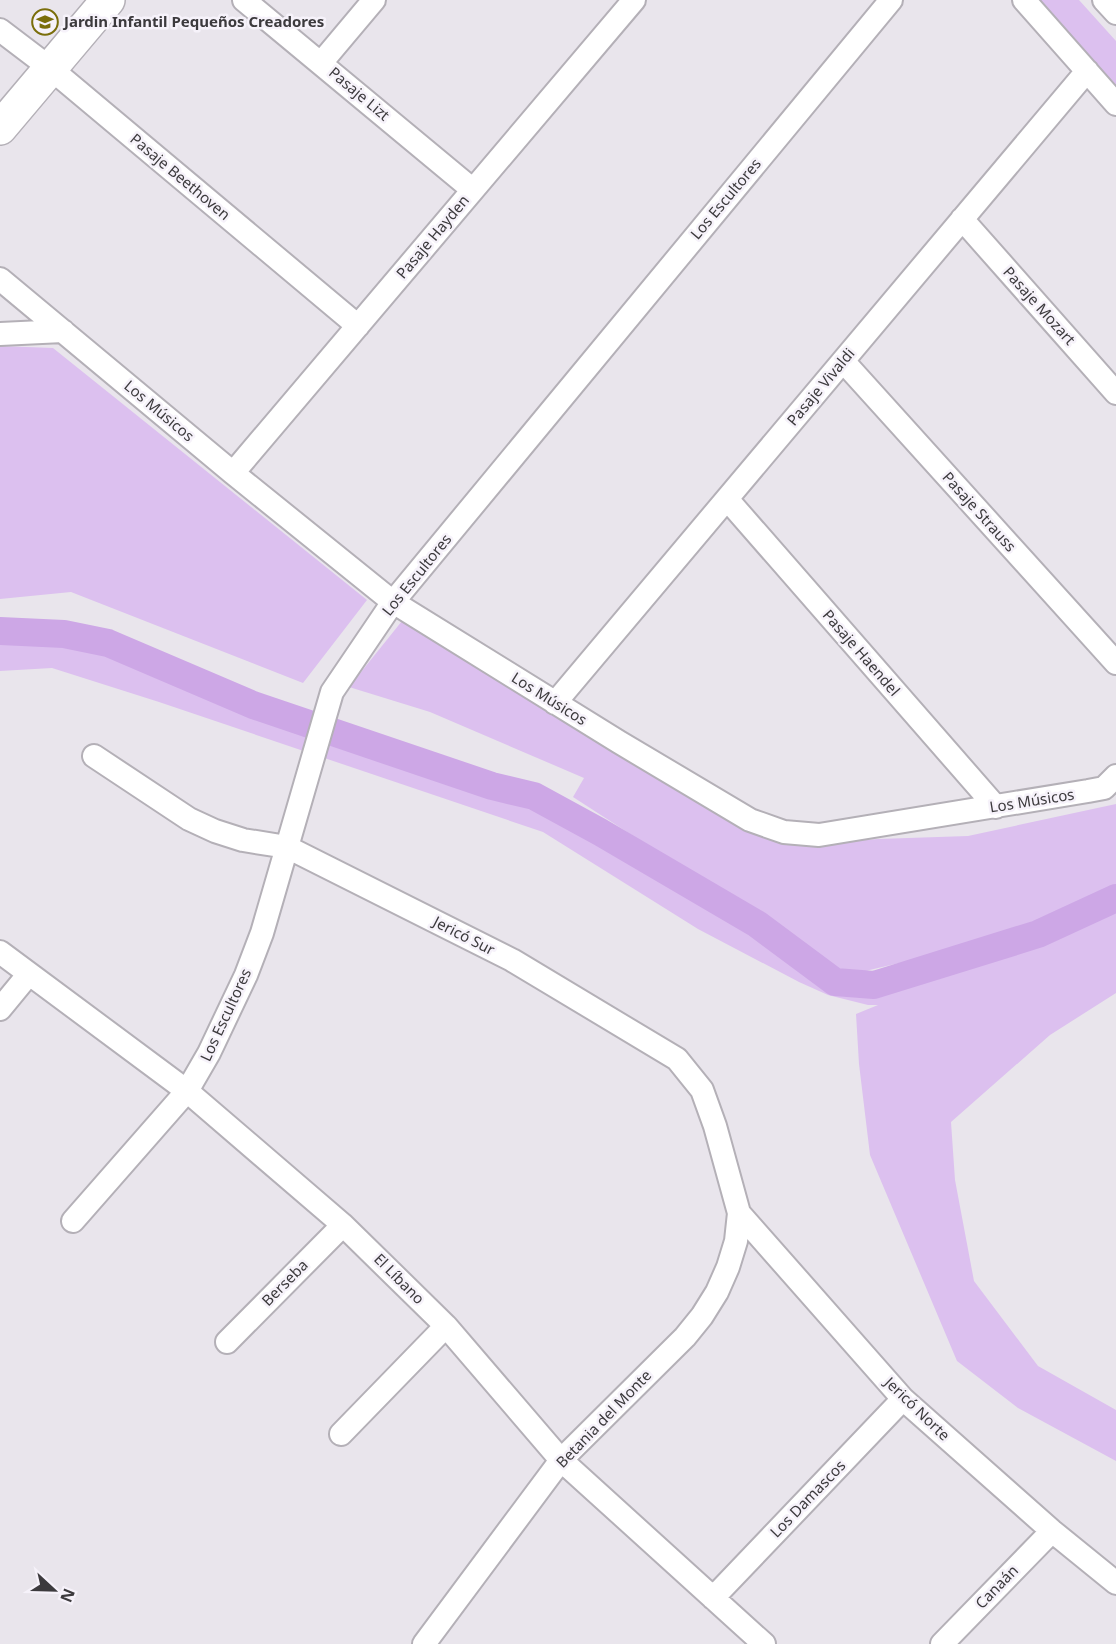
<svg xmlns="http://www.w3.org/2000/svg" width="1116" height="1644" font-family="'Noto Sans',sans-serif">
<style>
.green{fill:#dcc0ef}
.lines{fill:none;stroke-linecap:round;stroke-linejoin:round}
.canal{stroke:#cda7e6;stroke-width:28}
.street-casing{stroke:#b4b0b7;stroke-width:26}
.secondary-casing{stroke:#b4b0b7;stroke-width:36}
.street{stroke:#fff;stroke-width:22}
.secondary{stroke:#fff;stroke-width:33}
.labels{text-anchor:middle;stroke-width:5;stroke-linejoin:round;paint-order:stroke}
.poi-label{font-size:15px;font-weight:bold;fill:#3c3a3d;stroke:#f6f2fa;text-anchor:start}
.street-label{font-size:15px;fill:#3c3a3d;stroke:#f6f2fa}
</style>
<rect width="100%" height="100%" fill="#e9e5ec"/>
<path class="green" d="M 1039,0 L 1079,0 L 1116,41 L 1116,87 Z
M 0,346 L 53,348 L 367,600 L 303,683 L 71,592 L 0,599 Z
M 402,621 L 682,790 L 810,844 L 878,839 L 968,836 L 1116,804 L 1116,893 L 1034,931 L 857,973 L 870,980 L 907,978 L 1051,926 L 1116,894 L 1116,993 L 1050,1035 L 951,1122 L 955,1180 L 974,1281 L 1038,1366 L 1116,1410 L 1116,1461 L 1018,1408 L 957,1361 L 870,1155 L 859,1064 L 856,1014 L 878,1005 L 868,1005 L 828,995 L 799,982 L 698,929 L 543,832 L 159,702 L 52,668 L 0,671 L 0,639 L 51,632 L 354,741 L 550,805 L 742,913 L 799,943 L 573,797 L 584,778 L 430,712 L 349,687 Z"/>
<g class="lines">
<path class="canal" d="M 0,631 L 64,634 L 108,643 L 253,705 L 492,786 L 534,796 L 600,832 L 757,924 L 835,982 L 874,985 L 1038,934 L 1116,898"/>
<g class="street-casing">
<path id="street" d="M 244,0 L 473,190
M 1024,0 L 1116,104
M 1104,0 L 1116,13
M 0,30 L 50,68 L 358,326
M 321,63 L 374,0
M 962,219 L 1116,393
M 0,279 L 233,473 L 393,602 L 619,742 L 750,820 L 784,832 L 819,835 L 1088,791 L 1104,788 L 1116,776
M 0,334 L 63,331
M 843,361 L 1116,663
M 233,473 L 634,0
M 727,499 L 996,807
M 555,703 L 1087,71
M 94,756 L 189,819 L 215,831 L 243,840 L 287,847 L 512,960 L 677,1059 L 702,1090 L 715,1126 L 739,1213 L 736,1241 L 728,1267 L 717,1292 L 702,1316 L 685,1337 L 561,1460 L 424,1644
M 0,952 L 187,1091 L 343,1225 L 446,1326 L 561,1460 L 764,1644
M 0,1009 L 28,975
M 739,1213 L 903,1399 L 1052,1531 L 1116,1583
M 73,1221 L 187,1091 L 209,1053 L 246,975 L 262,933 L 332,692 L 393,602 L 891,0
M 227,1342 L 343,1225
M 341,1434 L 446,1326
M 713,1598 L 903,1399
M 942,1644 L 1052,1531"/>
</g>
<g class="secondary-casing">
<path id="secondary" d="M 0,128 L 108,0"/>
</g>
<use href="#street" class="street"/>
<use href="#secondary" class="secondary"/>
</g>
<defs>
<g id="school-ring" transform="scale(1.35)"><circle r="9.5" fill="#f6f2fa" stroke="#7a6e0b" stroke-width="1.5"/><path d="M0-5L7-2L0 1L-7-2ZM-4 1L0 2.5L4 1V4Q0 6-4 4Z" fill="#7a6e0b"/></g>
</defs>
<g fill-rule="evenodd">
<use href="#school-ring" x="45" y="22"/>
</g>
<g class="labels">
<g class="poi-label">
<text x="64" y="27">Jardin Infantil Pequeños Creadores</text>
</g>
<g class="street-label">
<text transform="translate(359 94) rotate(40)" y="5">Pasaje Lizt</text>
<text transform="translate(180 177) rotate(40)" y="5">Pasaje Beethoven</text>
<text transform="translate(726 199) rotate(-50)" y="5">Los Escultores</text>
<text transform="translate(433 237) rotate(-50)" y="5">Pasaje Hayden</text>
<text transform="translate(1039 306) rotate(48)" y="5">Pasaje Mozart</text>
<text transform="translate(821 387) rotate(-50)" y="5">Pasaje Vivaldi</text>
<text transform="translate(159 411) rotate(40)" y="5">Los Músicos</text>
<text transform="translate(979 512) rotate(48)" y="5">Pasaje Strauss</text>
<text transform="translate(417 575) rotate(-51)" y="5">Los Escultores</text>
<text transform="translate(861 653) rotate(49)" y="5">Pasaje Haendel</text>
<text transform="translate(549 699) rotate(32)" y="5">Los Músicos</text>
<text transform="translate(1032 801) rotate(-9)" y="5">Los Músicos</text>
<text transform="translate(464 936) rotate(27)" y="5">Jericó Sur</text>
<text transform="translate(226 1015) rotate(-65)" y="5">Los Escultores</text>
<text transform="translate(399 1279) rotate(45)" y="5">El Líbano</text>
<text transform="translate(285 1283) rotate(-45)" y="5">Berseba</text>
<text transform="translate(917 1409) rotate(44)" y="5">Jericó Norte</text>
<text transform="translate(604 1419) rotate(-46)" y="5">Betania del Monte</text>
<text transform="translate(808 1499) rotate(-46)" y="5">Los Damascos</text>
<text transform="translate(997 1587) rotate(-46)" y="5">Canaán</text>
</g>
</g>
<g transform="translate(54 1590) rotate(112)" stroke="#f6f2fa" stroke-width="4.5" paint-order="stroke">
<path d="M0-4.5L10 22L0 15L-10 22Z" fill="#3c3a3d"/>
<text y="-9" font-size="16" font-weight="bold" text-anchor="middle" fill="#3c3a3d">N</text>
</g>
</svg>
